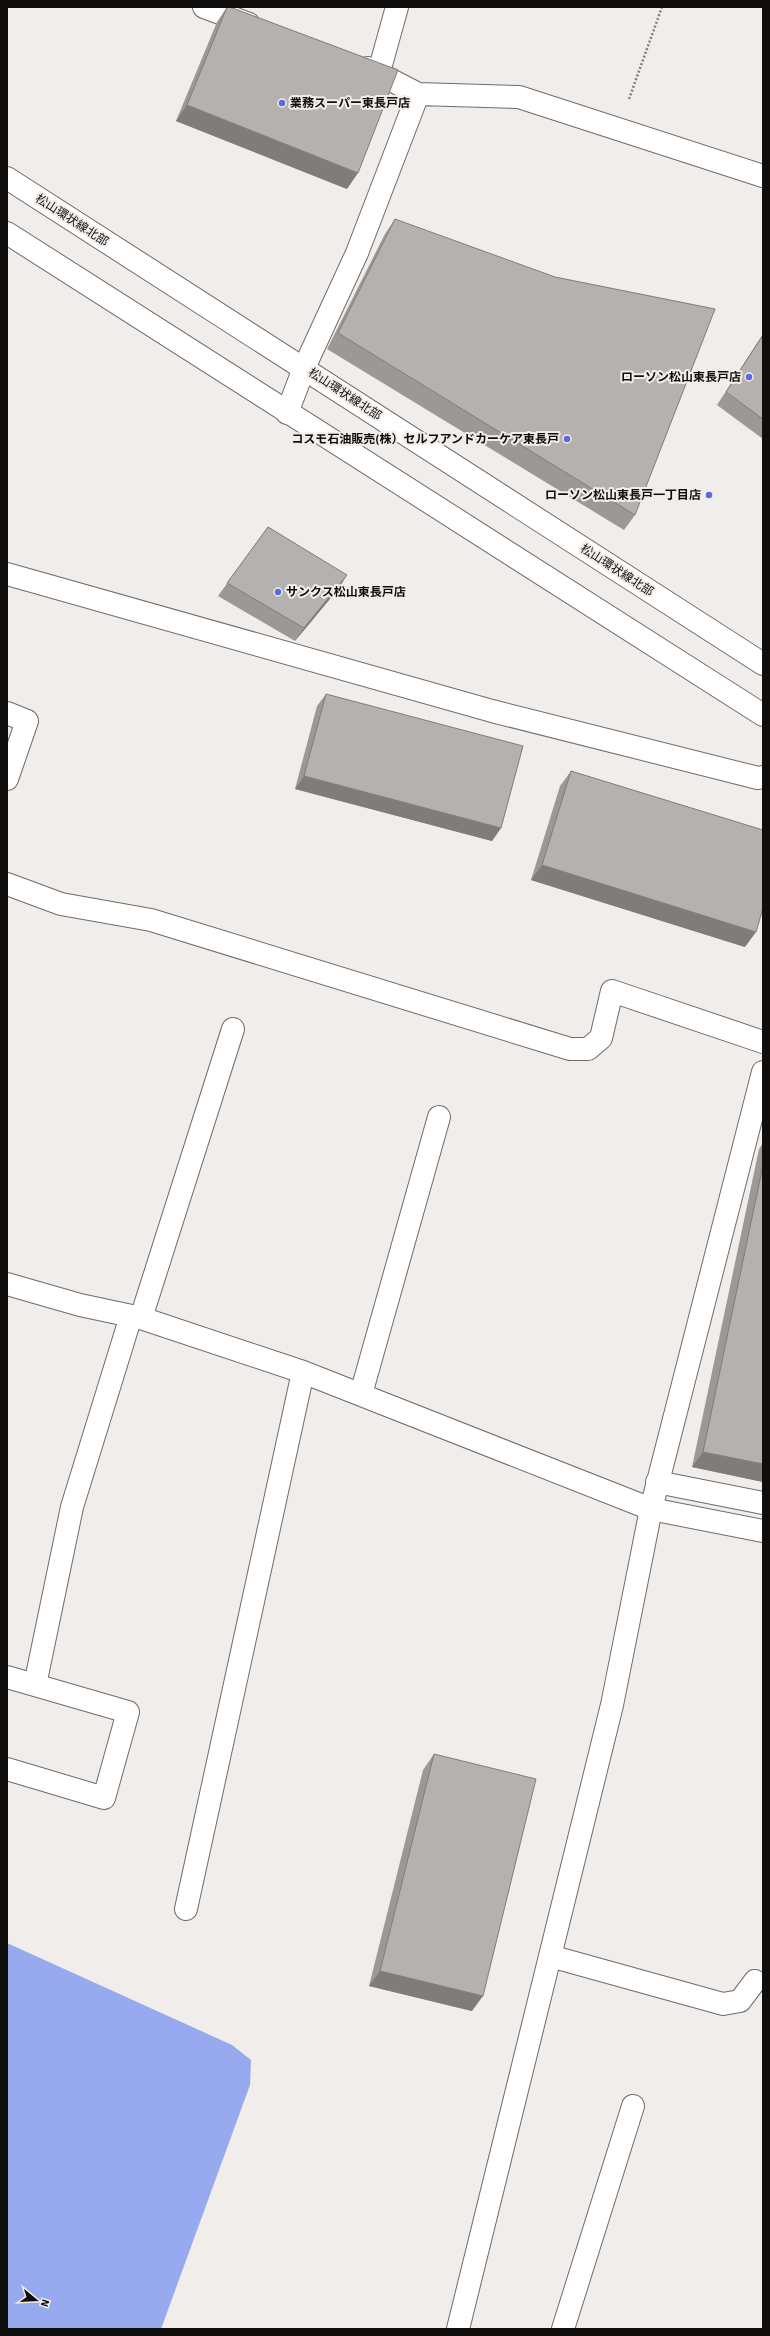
<svg xmlns="http://www.w3.org/2000/svg" width="770" height="2336" font-family="'Source Sans 3','Noto Sans JP',sans-serif">
<style>
.water{fill:#97a9ef}
.lines{fill:none;stroke-linecap:round;stroke-linejoin:round}
.minor-casing{stroke:#6f6b69;stroke-width:24}
.tertiary-casing{stroke:#6f6b69;stroke-width:24}
.path{stroke:#817e7c;stroke-width:2.5;stroke-dasharray:2 2;stroke-linecap:butt}
.minor{stroke:#fff;stroke-width:22}
.tertiary{stroke:#fff;stroke-width:22}
.wall{fill:#9c9896}
.shaded-wall{fill:#7f7c7a}
.building{fill:#b5b1ae;stroke:#7f7c7a}
.poi-dot{fill:#576ae1;stroke:#f1edea;stroke-width:1.5}
.labels{text-anchor:middle;stroke-width:4;stroke-linejoin:round;paint-order:stroke}
.poi-label{font-size:12px;font-weight:bold;fill:#100e0d;stroke:#f1edea;text-anchor:end}
.street-label{font-size:12px;fill:#100e0d;stroke:#f1edea}
</style>
<rect width="100%" height="100%" fill="#f1edea"/>
<path class="water" d="M 7,1943 L 232,2045 L 251,2060 L 250,2085 L 161,2329 L 7,2329 Z"/>
<g class="lines">
<g class="minor-casing">
<path id="minor" d="M 204,7 L 249,24
M 368,68 L 418,94
M 379,72 L 397,7
M 287,413 L 304,368 L 357,253 L 418,94 L 519,97 L 763,176
M 7,574 L 492,711 L 758,778 L 763,777
M 7,713 L 27,721 L 7,779
M 7,884 L 61,904 L 151,920 L 570,1049 L 588,1049 L 601,1038 L 612,991 L 763,1042
M 7,1284 L 80,1305 L 141,1318 L 303,1372 L 651,1509 L 763,1531
M 141,1318 L 233,1029
M 361,1394 L 439,1117
M 657,1482 L 763,1503
M 7,1677 L 128,1712 L 104,1798 L 7,1769
M 35,1685 L 72,1507 L 131,1316
M 186,1909 L 303,1372
M 550,1956 L 723,2004 L 740,2001 L 755,1981
M 458,2329 L 612,1705 L 651,1509 L 763,1072
M 563,2329 L 633,2106"/>
</g>
<g class="tertiary-casing">
<path id="tertiary" d="M 7,178 L 763,664
M 7,233 L 763,715"/>
</g>
<path class="path" d="M 629,99 L 662,7"/>
<use href="#minor" class="minor"/>
<use href="#tertiary" class="tertiary"/>
</g>
<path class="wall" d="M 227,7 L 347,189 L 176,121 L 217,22 Z
M 395,219 L 635,515 L 624,530 L 327,349 L 385,234 Z
M 763,334 L 763,439 L 717,405 Z
M 268,527 L 339,588 L 295,641 L 218,596 Z
M 326,694 L 501,828 L 492,841 L 295,789 L 317,706 Z
M 571,771 L 745,947 L 531,880 L 560,786 Z
M 763,1143 L 763,1482 L 692,1467 L 759,1149 Z
M 434,1754 L 472,2011 L 369,1986 L 423,1770 Z"/>
<path class="shaded-wall" d="M 187,105 L 358,173 L 347,189 L 176,121 Z
M 347,575 L 339,588 L 295,641 L 304,628 Z
M 304,776 L 501,828 L 492,841 L 295,789 Z
M 542,865 L 756,932 L 745,947 L 531,880 Z
M 703,1452 L 763,1464 L 763,1482 L 692,1467 Z
M 380,1971 L 483,1996 L 472,2011 L 369,1986 Z"/>
<path class="building" d="M 227,7 L 230,7 L 398,70 L 358,173 L 187,105 Z
M 395,219 L 555,277 L 715,309 L 635,515 L 338,333 Z
M 763,335 L 763,419 L 726,392 Z
M 268,527 L 347,575 L 304,628 L 227,583 Z
M 326,694 L 523,746 L 501,828 L 304,776 Z
M 571,771 L 763,830 L 763,908 L 756,932 L 542,865 Z
M 763,1165 L 763,1464 L 703,1452 Z
M 434,1754 L 536,1779 L 483,1996 L 380,1971 Z"/>
<g class="poi-dot">
<circle cx="282" cy="103" r="4"/>
<circle cx="749" cy="377" r="4"/>
<circle cx="567" cy="439" r="4"/>
<circle cx="709" cy="495" r="4"/>
<circle cx="278" cy="592" r="4"/>
</g>
<g class="labels">
<g class="poi-label">
<text x="290" y="107" text-anchor="start">業務スーパー東長戸店</text>
<text x="741" y="381">ローソン松山東長戸店</text>
<text x="559" y="443">コスモ石油販売(株）セルフアンドカーケア東長戸</text>
<text x="701" y="499">ローソン松山東長戸一丁目店</text>
<text x="286" y="596" text-anchor="start">サンクス松山東長戸店</text>
</g>
<g class="street-label">
<text transform="translate(72 220) rotate(33)" y="4">松山環状線北部</text>
<text transform="translate(345 394) rotate(33)" y="4">松山環状線北部</text>
<text transform="translate(617 570) rotate(33)" y="4">松山環状線北部</text>
</g>
</g>
<rect width="770" height="2336" fill="none" stroke="#100e0d" stroke-width="16"/>
<g transform="translate(36 2300) rotate(108)" stroke="#f1edea" stroke-width="3" paint-order="stroke">
<path d="M0-3L7 15L0 10L-7 15Z" fill="#100e0d"/>
<text y="-6" font-size="11" font-weight="bold" text-anchor="middle" fill="#100e0d">N</text>
</g>
</svg>
